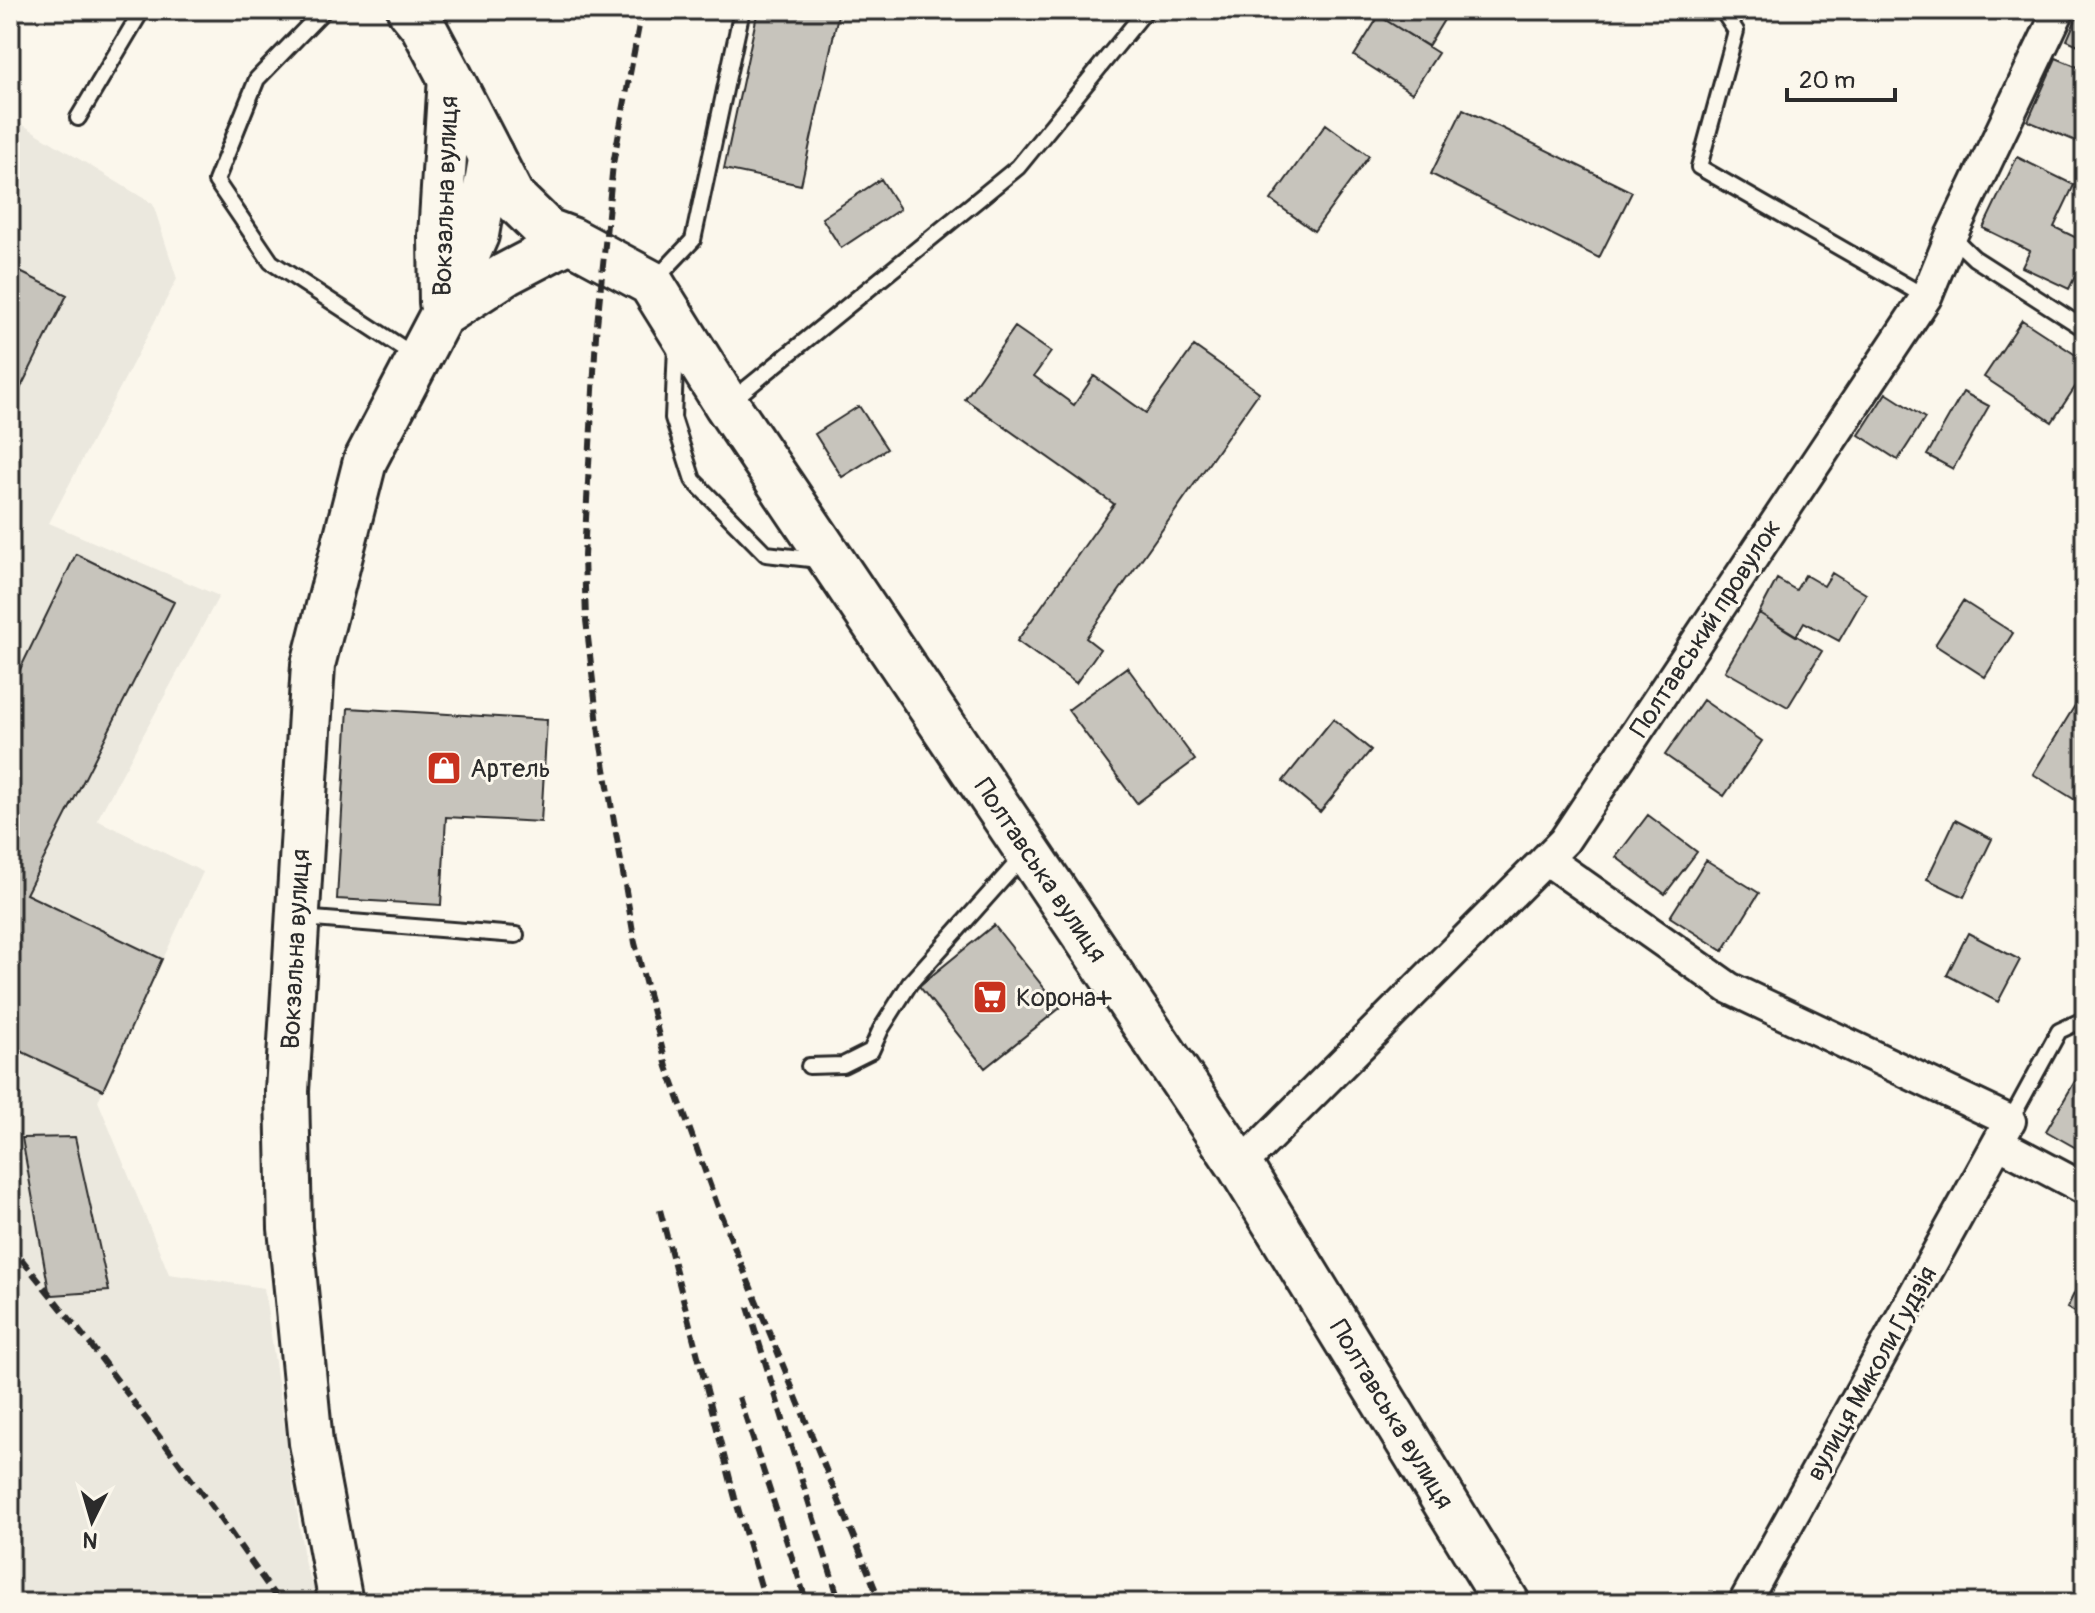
<svg xmlns="http://www.w3.org/2000/svg" width="2095" height="1613" font-family="Pangolin,sans-serif">
<style>
.built{fill:#ebe8de}
.building{fill:#c7c4bc;stroke:#2b2b2b;stroke-width:2}
.lines{fill:none;stroke-linecap:round;stroke-linejoin:round}
.service-casing{stroke:#2b2b2b;stroke-width:20}
.minor-casing{stroke:#2b2b2b;stroke-width:36}
.secondary-casing{stroke:#2b2b2b;stroke-width:48}
.trunk-casing{stroke:#2b2b2b;stroke-width:50}
.service{stroke:#fbf7ec;stroke-width:14}
.minor{stroke:#fbf7ec;stroke-width:30}
.secondary{stroke:#fbf7ec;stroke-width:42}
.trunk{stroke:#fbf7ec;stroke-width:44}
.rail{stroke:#2b2b2b;stroke-width:6;stroke-dasharray:12 6;stroke-linecap:butt}
.labels{text-anchor:middle;stroke-width:6;stroke-linejoin:round;paint-order:stroke}
.street-label{font-size:26px;fill:#2b2b2b;stroke:#fbf7ec}
.poi-label{font-size:26px;fill:#2b2b2b;stroke:#fbf7ec;text-anchor:start}
</style>
<rect width="100%" height="100%" fill="#fbf7ec"/>
<filter id="ink" filterUnits="userSpaceOnUse"><feTurbulence type="fractalNoise" baseFrequency=".0125" numOctaves="2"/><feDisplacementMap in="SourceGraphic" scale="16" xChannelSelector="R" yChannelSelector="G"/><feConvolveMatrix kernelMatrix="1 2 1 2 8 2 1 2 1" color-interpolation-filters="sRGB"/></filter>
<g filter="url(#ink)">
<path class="built" d="M 10,117 L 153,204 L 177,279 L 49,523 L 219,596 L 97,820 L 203,872 L 98,1101 L 169,1274 L 264,1288 L 305,1565 L 320,1603 L 10,1603 Z"/>
<path class="building" d="M 758,10 L 815,10 L 838,15 L 801,185 L 724,169 Z
M 1383,10 L 1450,10 L 1428,46 L 1379,16 Z
M 2080,10 L 2085,10 L 2085,48 L 2067,40 Z
M 1379,16 L 1438,53 L 1412,93 L 1354,56 Z
M 2056,58 L 2085,70 L 2085,145 L 2028,121 Z
M 1463,109 L 1632,192 L 1599,258 L 1431,174 Z
M 1326,124 L 1369,156 L 1314,231 L 1271,200 Z
M 2017,157 L 2074,185 L 2054,227 L 2085,242 L 2085,256 L 2069,289 L 2022,267 L 2030,251 L 1983,228 Z
M 881,179 L 900,209 L 841,248 L 822,218 Z
M 10,267 L 67,295 L 10,409 Z
M 2022,320 L 2085,361 L 2085,372 L 2052,422 L 1984,377 Z
M 1015,327 L 1051,352 L 1034,376 L 1074,405 L 1094,376 L 1146,413 L 1194,346 L 1259,392 L 1086,638 L 1100,649 L 1076,683 L 1017,641 L 1114,504 L 965,399 Z
M 1963,392 L 1989,406 L 1953,469 L 1927,455 Z
M 1886,393 L 1925,418 L 1898,460 L 1859,435 Z
M 859,406 L 887,449 L 842,477 L 815,434 Z
M 76,554 L 174,602 L 26,894 L 162,959 L 103,1090 L 10,1046 L 10,690 Z
M 1832,573 L 1866,594 L 1839,641 L 1804,622 L 1796,636 L 1759,613 L 1777,579 L 1796,590 L 1805,575 L 1824,586 Z
M 1963,601 L 2013,633 L 1985,677 L 1935,645 Z
M 1759,613 L 1822,651 L 1788,707 L 1725,671 Z
M 1127,667 L 1195,760 L 1137,803 L 1068,710 Z
M 2085,689 L 2085,806 L 2033,774 Z
M 1703,700 L 1762,741 L 1724,796 L 1665,755 Z
M 348,708 L 547,720 L 541,822 L 446,817 L 441,905 L 337,899 Z
M 1333,719 L 1371,750 L 1320,812 L 1283,781 Z
M 1648,815 L 1697,852 L 1665,894 L 1616,857 Z
M 1955,820 L 1992,839 L 1964,897 L 1927,879 Z
M 1706,860 L 1759,893 L 1723,951 L 1670,917 Z
M 994,925 L 1060,1008 L 985,1068 L 919,986 Z
M 1968,933 L 2020,960 L 1998,1002 L 1947,975 Z
M 2085,1064 L 2085,1153 L 2046,1131 Z
M 75,1137 L 109,1291 L 53,1295 L 49,1291 L 22,1138 Z
M 2085,1271 L 2085,1317 L 2067,1308 Z"/>
<g class="lines">
<g class="service-casing">
<path id="service" d="M 324,10 L 257,79 L 216,181 L 271,262 L 415,356
M 1722,10 L 1736,31 L 1699,167 L 1926,297
M 78,118 L 142,10
M 1951,236 L 1974,258 L 2085,329
M 654,281 L 693,240 L 742,10
M 676,346 L 673,418 L 693,480 L 766,554 L 819,560
M 730,402 L 1018,167 L 1146,10
M 301,918 L 516,935
M 809,1066 L 843,1065 L 871,1051 L 881,1029 L 910,983 L 1025,854
M 2010,1121 L 2059,1031 L 2085,1019"/>
</g>
<g class="minor-casing">
<path id="minor" d="M 1546,859 L 1729,988 L 2010,1121 L 1744,1603
M 1998,1143 L 2085,1189
M 1240,1166 L 1564,841 L 1926,297 L 1951,236 L 2059,10"/>
</g>
<g class="secondary-casing">
<path id="secondary" d="M 441,303 L 440,236 L 450,77
M 441,316 L 506,274 L 571,240
M 341,1603 L 311,1443 L 290,1228 L 287,1091 L 313,665 L 365,461 L 441,316 L 477,235 L 491,154"/>
</g>
<g class="trunk-casing">
<path id="trunk" d="M 410,10 L 423,26 L 450,77 L 512,197 L 547,231 L 571,240 L 651,283 L 727,405 L 1240,1166 L 1507,1603"/>
</g>
<use href="#service" class="service"/>
<use href="#minor" class="minor"/>
<use href="#secondary" class="secondary"/>
<use href="#trunk" class="trunk"/>
<path class="rail" d="M 642,10 L 613,164 L 596,335 L 584,556 L 586,620 L 599,734 L 635,943 L 667,1067 L 721,1215 L 881,1603
M 660,1210 L 735,1498 L 766,1603
M 10,1245 L 90,1344 L 221,1519 L 280,1603
M 748,1307 L 840,1603
M 739,1397 L 807,1603"/>
</g>
</g>
<defs>
<g id="shop-square" transform="scale(1.8)"><rect x="-9" y="-9" width="18" height="18" rx="4" fill="#c8321e" stroke="#fbf7ec"/><path d="M-5-2.5h2.3a2.7 3.5 0 0 1 5.4 0H5L5.5 6h-11ZM-1.5-2.5h3a1.5 2.3 0 0 0-3 0Z" fill="#fff"/></g>
<g id="supermarket-square" transform="scale(1.8)"><rect x="-9" y="-9" width="18" height="18" rx="4" fill="#c8321e" stroke="#fbf7ec"/><path d="M-6-5.5h2.5l.6 2H6L4.5 2H-2.5L-4.4-4H-6ZM-1.5 3.2a1.3 1.3 0 1 0 .1 0ZM3 3.2a1.3 1.3 0 1 0 .1 0Z" fill="#fff"/></g>
</defs>
<g fill-rule="evenodd">
<use href="#shop-square" x="444" y="768"/>
<use href="#supermarket-square" x="990" y="997"/>
</g>
<g class="labels">
<g class="street-label">
<text transform="translate(445 196) rotate(-88)" y="9">Вокзальна вулиця</text>
<text transform="translate(1705 628) rotate(-57)" y="9">Полтавський провулок</text>
<text transform="translate(1041 870) rotate(56)" y="9">Полтавська вулиця</text>
<text transform="translate(295 949) rotate(-87)" y="9">Вокзальна вулиця</text>
<text transform="translate(1871 1373) rotate(-61)" y="9">вулиця Миколи Гудзія</text>
<text transform="translate(1392 1414) rotate(59)" y="9">Полтавська вулиця</text>
</g>
<g class="poi-label">
<text x="470" y="777">Артель</text>
<text x="1016" y="1006">Корона+</text>
</g>
</g>
<rect width="2095" height="1613" fill="none" stroke="#fbf7ec" stroke-width="40"/>
<rect x="20" y="20" width="2055" height="1573" fill="none" stroke="#2b2b2b" stroke-width="3" filter="url(#ink)"/>
<g transform="translate(92 1521) rotate(185)" stroke="#fbf7ec" stroke-width="6" paint-order="stroke">
<path d="M0-6L14 30L0 20L-14 30Z" fill="#2b2b2b"/>
<text y="-12" font-size="22" font-weight="bold" text-anchor="middle" fill="#2b2b2b">N</text>
</g>
<path d="M1787 88v12h108v-12" fill="none" stroke="#2b2b2b" stroke-width="4"/>
<text x="1799" y="88" font-size="24" fill="#2b2b2b" stroke="#fbf7ec" stroke-width="6" paint-order="stroke">20 m</text>
</svg>
